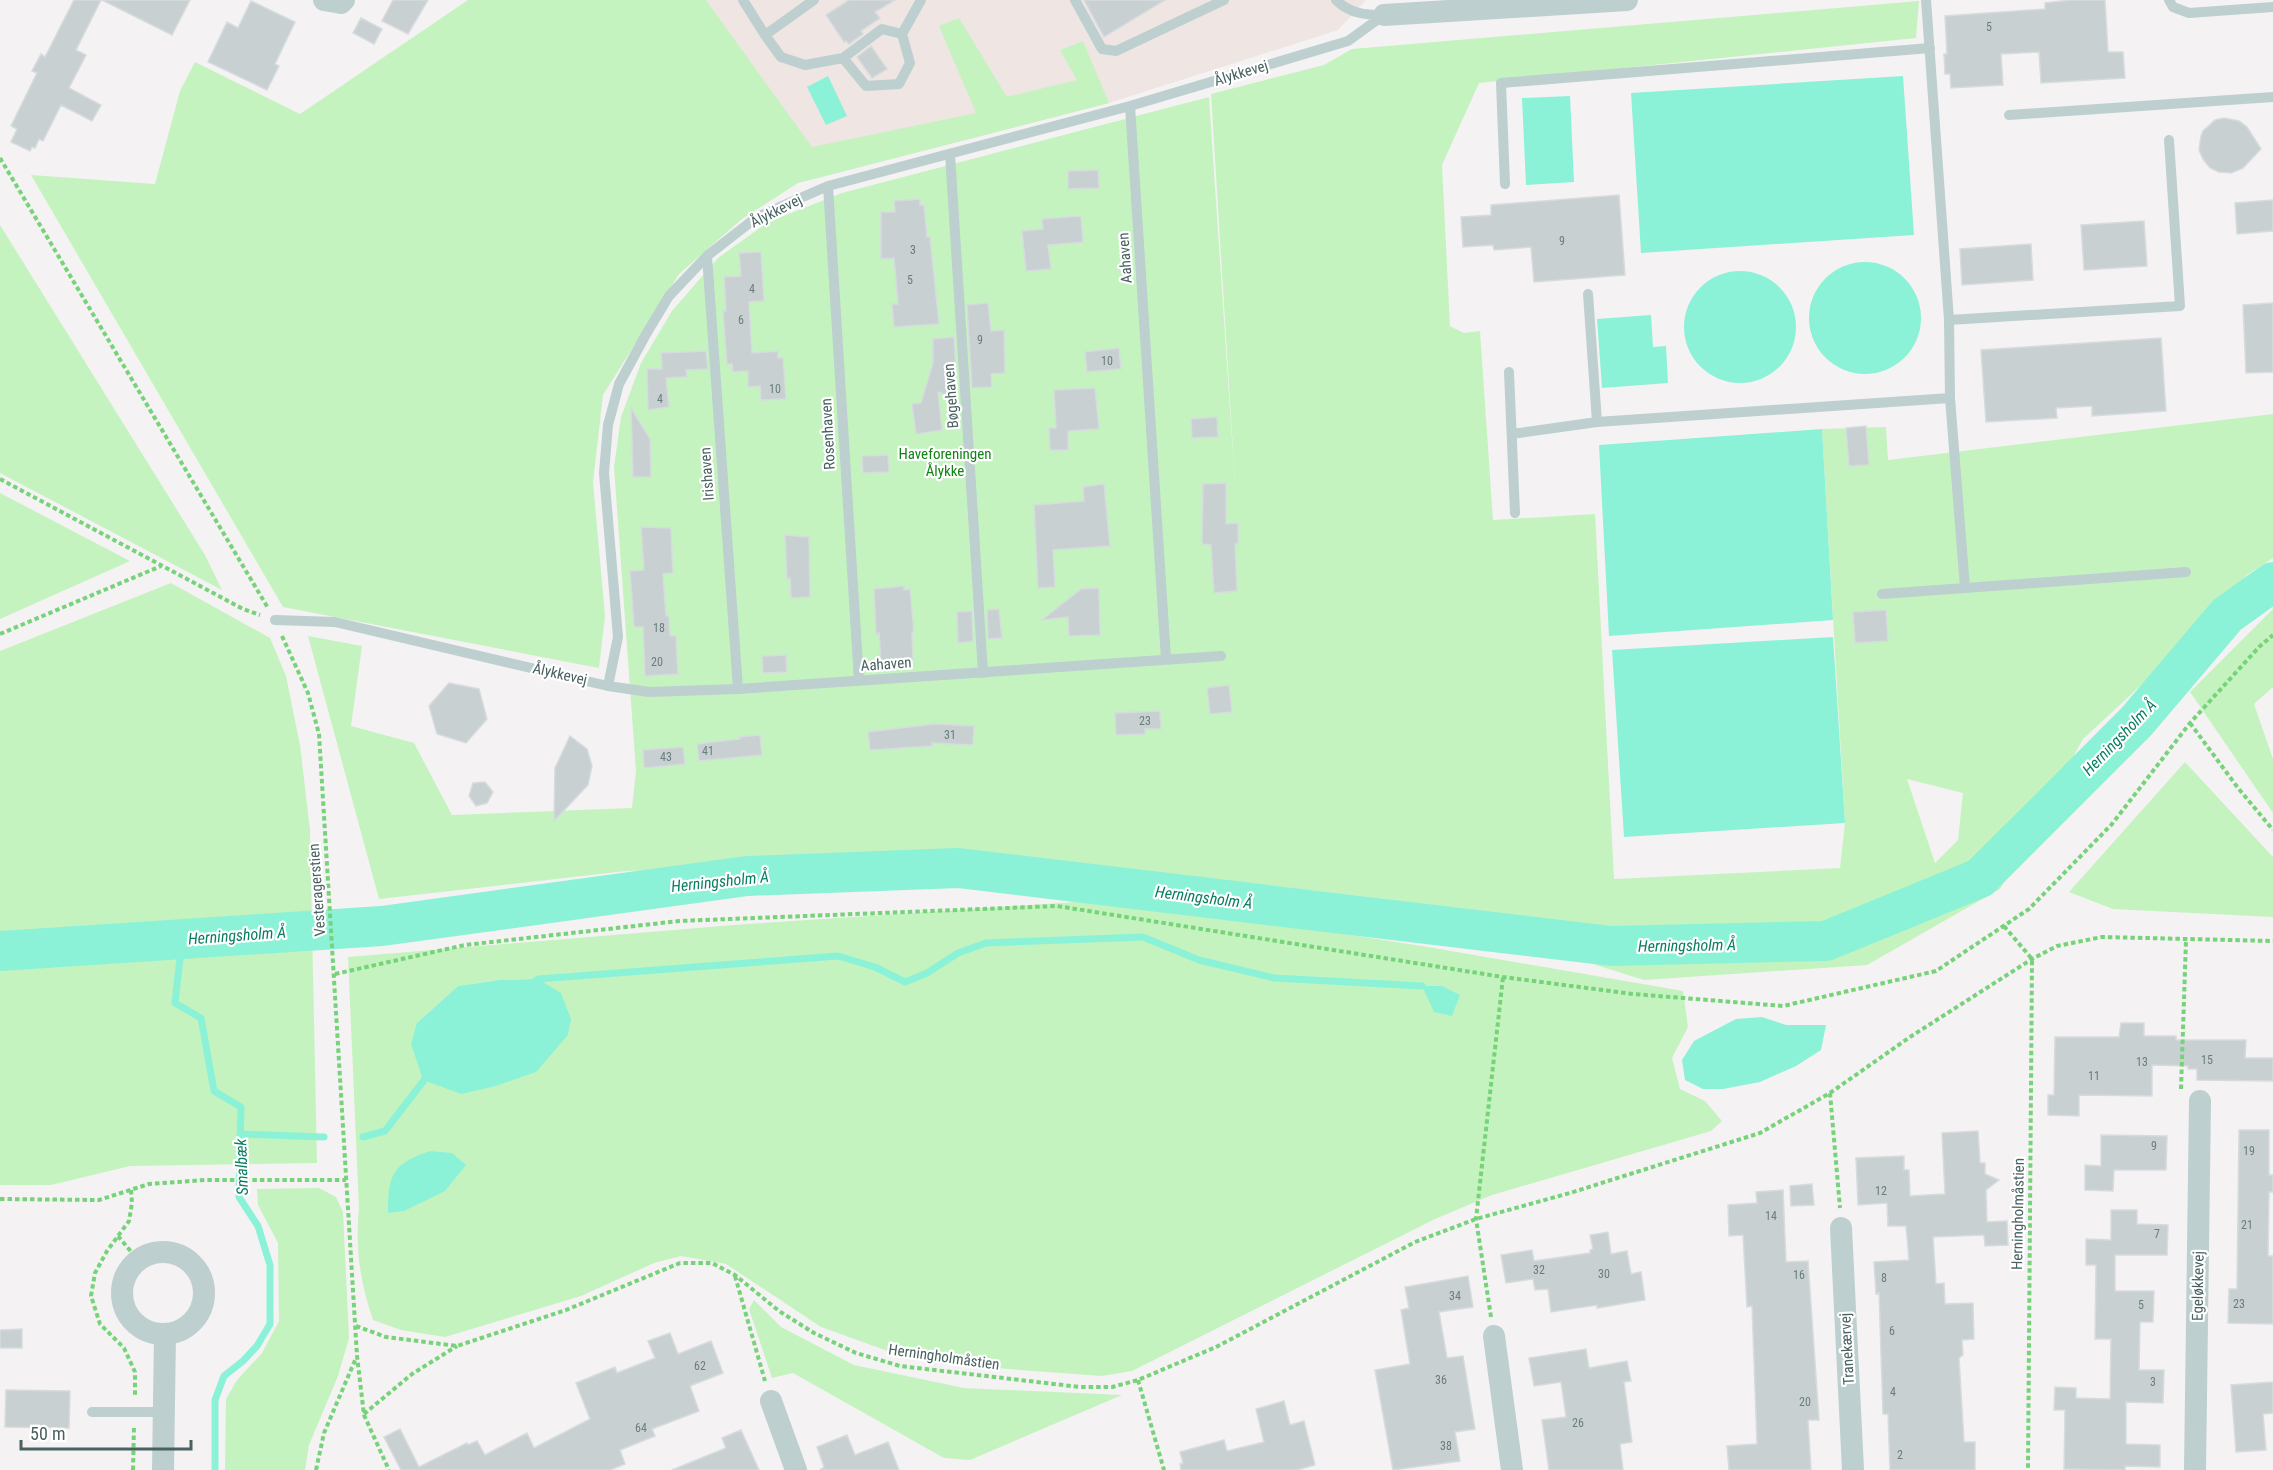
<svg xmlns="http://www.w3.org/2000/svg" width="2273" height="1470" font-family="'Roboto Condensed',sans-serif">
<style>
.commercial{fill:#efe5e2}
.green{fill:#c4f3c0;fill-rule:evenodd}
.water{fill:#8bf2d7}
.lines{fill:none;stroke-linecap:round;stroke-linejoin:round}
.stream{stroke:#8bf2d7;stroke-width:7}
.river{stroke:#8bf2d7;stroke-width:40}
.building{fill:#c9d0d2;stroke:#d6dcde;stroke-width:1.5}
.path{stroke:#76d379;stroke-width:4;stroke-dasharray:4.5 3;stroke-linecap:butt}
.lane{stroke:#bdcfcf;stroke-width:10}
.street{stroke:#bdcfcf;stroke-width:22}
.labels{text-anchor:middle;stroke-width:4.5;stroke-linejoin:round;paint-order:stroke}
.number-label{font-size:12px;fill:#697d7d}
.street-label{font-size:15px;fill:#496161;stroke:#fff}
.park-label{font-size:15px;fill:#128416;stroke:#fff}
.water-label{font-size:16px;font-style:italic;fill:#097e60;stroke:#fff}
</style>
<rect width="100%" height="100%" fill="#f5f2f3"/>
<path class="commercial" d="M 669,0 L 1366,0 L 1338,30 L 1109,103 L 798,183 Z"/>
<path class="green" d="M 468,0 L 706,0 L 812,147 L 976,113 L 939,26 L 959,18 L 1007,97 L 1077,80 L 1060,50 L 1083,41 L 1109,103 L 798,183 L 742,219 L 679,274 L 603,395 L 593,482 L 605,616 L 599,668 L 283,607 L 31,175 L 155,184 L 180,91 L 195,62 L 300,114 Z
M 1919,1 L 1916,38 L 1479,83 L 1442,165 L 1450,326 L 1464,333 L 1480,331 L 1493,520 L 1595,514 L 1614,879 L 1840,868 L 1845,823 L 1822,429 L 1886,427 L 1888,460 L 2273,414 L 2273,558 L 2247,575 L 2179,650 L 2083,739 L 2000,889 L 1867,965 L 1644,980 L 1385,899 L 1070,862 L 875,863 L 626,871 L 379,899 L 308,636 L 362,646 L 351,726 L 414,743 L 452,815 L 632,808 L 636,771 L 614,467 L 621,417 L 641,363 L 672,311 L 718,258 L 768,222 L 842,193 L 1209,97 L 1236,499 L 1211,94 L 1324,65 L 1352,49 ZM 1907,779 L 1963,793 L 1958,840 L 1935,863 Z
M 0,225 L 205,555 L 222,590 L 0,473 Z
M 0,493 L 130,561 L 0,619 Z
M 171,583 L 270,638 L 286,676 L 300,745 L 310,830 L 317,1163 L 130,1166 L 51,1185 L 0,1185 L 0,651 Z
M 2273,609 L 2273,687 L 2254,704 L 2273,759 L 2273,813 L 2190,692 Z
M 2185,762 L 2273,857 L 2273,917 L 2113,909 L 2069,892 Z
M 1121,899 L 1428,947 L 1683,991 L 1688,1027 L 1672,1058 L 1680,1089 L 1705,1101 L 1722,1121 L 1711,1131 L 1492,1195 L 1435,1219 L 1132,1371 L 1102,1376 L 1007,1369 L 907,1358 L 821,1327 L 726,1264 L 681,1256 L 654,1263 L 581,1296 L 445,1337 L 401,1330 L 373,1320 C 360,1282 355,1248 359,1208 L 348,957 L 734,925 ZM 538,979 L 417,1023 L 458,986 L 499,980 Z
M 319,1188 L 336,1197 L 343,1212 L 349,1338 L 338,1376 L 309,1445 L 305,1470 L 225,1470 L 226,1399 L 237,1380 L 262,1353 L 279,1321 L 278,1243 L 258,1205 L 257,1189 Z
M 754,1300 L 781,1327 L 854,1365 L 964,1388 L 1122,1395 L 970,1460 L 944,1458 L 793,1373 L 772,1378 L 749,1309 Z"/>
<path class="water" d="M 828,76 L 847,116 L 826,125 L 807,87 Z
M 1903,76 L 1914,235 L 1641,253 L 1631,93 Z
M 1570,96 L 1574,182 L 1526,185 L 1522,98 Z
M1809 318a56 56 0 1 1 112 0a56 56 0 1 1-112 0Z
M1684 327a56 56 0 1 1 112 0a56 56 0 1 1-112 0Z
M 1651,315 L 1653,347 L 1666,346 L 1668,383 L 1602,388 L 1597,319 Z
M 1822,429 L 1833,620 L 1609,636 L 1599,445 Z
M 1833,637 L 1845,823 L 1624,837 L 1612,650 Z
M 538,979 L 561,993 L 571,1019 L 568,1035 L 536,1072 L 496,1086 L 461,1094 L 423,1080 L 411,1044 L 417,1023 L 458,986 L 499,980 Z
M 1422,986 L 1442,986 L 1460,995 L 1452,1016 L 1434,1012 Z
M 1762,1017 L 1786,1025 L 1826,1025 L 1821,1050 L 1796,1066 L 1760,1082 L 1723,1089 L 1703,1089 L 1685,1080 L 1682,1060 L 1694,1041 L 1736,1019 Z
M 430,1151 L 452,1153 L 466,1165 L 445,1191 L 404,1211 L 388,1213 C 388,1175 392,1164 430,1151 Z"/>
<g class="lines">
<path class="stream" d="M 182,940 L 175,1003 L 201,1018 L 214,1091 L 241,1107 L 239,1197 L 258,1226 L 270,1265 L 270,1324 L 257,1346 L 243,1361 L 224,1376 L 215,1400 L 215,1470
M 531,985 L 538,979 L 838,956 L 875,967 L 905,982 L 927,973 L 958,953 L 986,943 L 1143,937 L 1199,960 L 1274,978 L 1422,986
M 240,1134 L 324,1137
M 363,1137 L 385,1131 L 428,1075"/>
<path class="river" d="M 0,951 L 382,926 L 747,876 L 958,868 L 1611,946 L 1826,941 L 1980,878 L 2136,722 L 2227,615 L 2273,582"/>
</g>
<path class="building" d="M 74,0 L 101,0 L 76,50 L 86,55 L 69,88 L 101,105 L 92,121 L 61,105 L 43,141 L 39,139 L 35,148 L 32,147 L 30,151 L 11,142 L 17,129 L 11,126 L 37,73 L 32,71 L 41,54 L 45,57 Z
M 102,0 L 190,0 L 172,35 Z
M 393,0 L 428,0 L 408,34 L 382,21 Z
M 849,0 L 895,0 L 875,12 L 880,18 L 861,31 L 863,34 L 849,44 L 846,41 L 844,42 L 826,15 Z
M 1084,0 L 1165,0 L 1104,37 Z
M 2071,0 L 2105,0 L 2108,52 L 2123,52 L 2125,78 L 2041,83 L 2039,52 L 2001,54 L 2003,85 L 1951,88 L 1950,74 L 1945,74 L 1944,54 L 1947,54 L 1945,16 L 2045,9 L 2045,3 Z
M 251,1 L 295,22 L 275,64 L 279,66 L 267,90 L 208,62 L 227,22 L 238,28 Z
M 361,18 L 382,29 L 374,44 L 353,33 Z
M 871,46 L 887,69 L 872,78 L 857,57 Z
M 2224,118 L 2239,121 L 2247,127 L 2261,149 L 2243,168 L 2231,173 L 2219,172 L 2210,168 L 2203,159 L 2199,150 L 2201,136 L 2203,131 L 2215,120 Z
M 1098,170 L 1099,188 L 1068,189 L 1068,171 Z
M 1619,195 L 1625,275 L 1534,282 L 1531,247 L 1494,250 L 1493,245 L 1463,247 L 1461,217 L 1491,215 L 1491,205 Z
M 920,199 L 920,205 L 924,205 L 927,237 L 930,237 L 939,324 L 894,327 L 892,304 L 898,304 L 894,258 L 881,259 L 881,212 L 895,212 L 894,201 Z
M 2273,200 L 2273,231 L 2237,234 L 2235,203 Z
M 1081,216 L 1083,242 L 1048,245 L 1051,269 L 1026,271 L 1022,231 L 1043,229 L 1042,219 Z
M 2144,221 L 2147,266 L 2084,270 L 2081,225 Z
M 2031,244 L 2033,280 L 1962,285 L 1960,249 Z
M 761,252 L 764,301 L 749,302 L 752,353 L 778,351 L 778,358 L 783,358 L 786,399 L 761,400 L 760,386 L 748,387 L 748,371 L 733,372 L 732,364 L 727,364 L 723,311 L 726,311 L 724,277 L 741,276 L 739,253 Z
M 988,303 L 991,331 L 1004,330 L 1005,373 L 991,374 L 992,387 L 972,388 L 967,305 Z
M 2273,303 L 2273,372 L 2246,373 L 2243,305 Z
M 954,337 L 957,389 L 953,389 L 951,396 L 938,392 L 942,430 L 916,434 L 912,404 L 921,403 L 933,363 L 933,339 Z
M 2161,338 L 2166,411 L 2092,416 L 2092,406 L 2056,408 L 2057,418 L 1986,422 L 1981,350 Z
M 1119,348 L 1121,369 L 1087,372 L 1085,352 Z
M 706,351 L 708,369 L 686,370 L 687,377 L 666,378 L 669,407 L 648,410 L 647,369 L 662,369 L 661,353 Z
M 1095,388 L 1099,429 L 1068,431 L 1068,450 L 1050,450 L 1049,428 L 1056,428 L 1054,390 Z
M 631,408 L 650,439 L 651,477 L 633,477 Z
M 1217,417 L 1218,437 L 1192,438 L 1191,419 Z
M 1866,426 L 1869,465 L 1849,466 L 1846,428 Z
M 888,455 L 889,472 L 863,473 L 862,456 Z
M 1226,483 L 1226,524 L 1238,523 L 1238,544 L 1235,544 L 1237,591 L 1214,593 L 1211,545 L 1202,544 L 1203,484 Z
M 1104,484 L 1110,546 L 1053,550 L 1055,587 L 1038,588 L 1034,505 L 1084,501 L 1083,487 Z
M 641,527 L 671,528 L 673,573 L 663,574 L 666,616 L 669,616 L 670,636 L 676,636 L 678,674 L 645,676 L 643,627 L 634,627 L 630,571 L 644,570 Z
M 785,535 L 809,537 L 810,597 L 791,598 L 790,578 L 787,579 Z
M 904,586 L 904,590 L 910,589 L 914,632 L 912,632 L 913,660 L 904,661 L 904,664 L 881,665 L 879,633 L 876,634 L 874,589 Z
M 1099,588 L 1100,635 L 1069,636 L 1068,617 L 1042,620 L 1081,589 Z
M 999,609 L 1002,638 L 988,639 L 987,610 Z
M 1886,610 L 1888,641 L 1855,643 L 1853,612 Z
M 972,611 L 973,641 L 958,643 L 957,612 Z
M 786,655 L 787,672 L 763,673 L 762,656 Z
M 449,683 L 479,689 L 487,719 L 466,743 L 437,734 L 429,706 Z
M 1229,685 L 1232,712 L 1210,714 L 1207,688 Z
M 1160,711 L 1161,729 L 1145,729 L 1145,734 L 1116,735 L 1115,713 Z
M 934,724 L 974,726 L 973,745 L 932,743 L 932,746 L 870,750 L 868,732 Z
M 760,735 L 762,755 L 699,761 L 697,744 L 740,739 L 739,737 Z
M 570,736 L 587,749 L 592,766 L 588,785 L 554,821 L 555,768 Z
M 683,747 L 685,764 L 644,768 L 643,750 Z
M 485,782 L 493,792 L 487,803 L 476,806 L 469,796 L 473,783 Z
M 2121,1023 L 2144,1023 L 2144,1036 L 2176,1036 L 2176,1040 L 2246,1040 L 2245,1058 L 2273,1058 L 2273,1081 L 2197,1080 L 2197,1069 L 2188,1069 L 2188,1066 L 2152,1065 L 2152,1096 L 2079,1095 L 2079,1116 L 2048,1115 L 2048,1095 L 2054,1095 L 2055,1037 L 2119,1037 Z
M 2239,1130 L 2269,1130 L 2269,1175 L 2273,1175 L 2273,1192 L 2269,1192 L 2268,1256 L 2273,1256 L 2273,1324 L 2228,1323 L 2229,1289 L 2237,1289 Z
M 1978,1131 L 1980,1163 L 1985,1163 L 1985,1174 L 1999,1180 L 1986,1190 L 1987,1222 L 2007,1221 L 2008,1245 L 1985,1246 L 1984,1235 L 1933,1237 L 1936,1284 L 1944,1283 L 1945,1304 L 1973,1303 L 1974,1339 L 1962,1340 L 1963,1355 L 1959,1358 L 1964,1442 L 1975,1442 L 1975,1470 L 1890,1470 L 1888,1414 L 1883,1414 L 1879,1293 L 1876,1294 L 1874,1262 L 1909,1260 L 1906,1226 L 1888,1226 L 1887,1203 L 1858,1205 L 1856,1158 L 1904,1156 L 1904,1170 L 1909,1170 L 1910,1196 L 1945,1194 L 1942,1133 Z
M 2101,1135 L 2167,1136 L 2166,1170 L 2114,1170 L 2113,1191 L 2085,1190 L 2085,1165 L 2101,1166 Z
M 1812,1184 L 1814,1205 L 1791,1206 L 1790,1186 Z
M 1783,1190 L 1786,1262 L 1808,1261 L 1819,1420 L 1808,1420 L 1811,1470 L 1729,1470 L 1727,1446 L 1757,1444 L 1752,1306 L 1747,1307 L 1743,1235 L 1729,1236 L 1728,1205 L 1757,1203 L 1756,1192 Z
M 2111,1210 L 2137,1210 L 2137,1224 L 2168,1225 L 2167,1255 L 2115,1255 L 2115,1291 L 2154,1291 L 2153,1322 L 2140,1322 L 2139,1370 L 2164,1370 L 2163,1403 L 2126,1402 L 2126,1444 L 2160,1445 L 2160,1467 L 2125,1466 L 2125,1470 L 2064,1469 L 2065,1410 L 2054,1410 L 2055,1387 L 2076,1388 L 2076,1398 L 2110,1399 L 2111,1339 L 2095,1339 L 2096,1265 L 2086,1265 L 2086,1239 L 2111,1240 Z
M 1608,1232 L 1611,1254 L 1627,1251 L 1631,1274 L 1641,1272 L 1645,1300 L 1597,1308 L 1597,1305 L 1551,1312 L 1548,1289 L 1535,1290 L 1533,1279 L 1506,1283 L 1501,1255 L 1532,1250 L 1534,1261 L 1590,1253 L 1590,1250 L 1593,1249 L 1590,1235 Z
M 1468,1276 L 1473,1307 L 1439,1312 L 1447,1358 L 1463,1356 L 1475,1429 L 1455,1432 L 1460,1461 L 1393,1470 L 1375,1370 L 1410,1364 L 1401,1310 L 1409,1308 L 1405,1287 Z
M 22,1329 L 22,1348 L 0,1348 L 0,1330 Z
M 670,1333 L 678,1354 L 711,1341 L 723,1373 L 690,1386 L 699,1411 L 652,1429 L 655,1436 L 620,1450 L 625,1464 L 610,1470 L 401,1470 L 384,1437 L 400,1429 L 419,1467 L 467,1443 L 468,1445 L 477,1441 L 485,1455 L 527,1433 L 534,1448 L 590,1419 L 576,1383 L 615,1367 L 617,1373 L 655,1358 L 648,1341 Z
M 1586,1349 L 1589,1368 L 1627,1361 L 1631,1381 L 1624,1382 L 1632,1442 L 1620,1444 L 1623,1470 L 1549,1470 L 1542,1420 L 1566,1417 L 1561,1382 L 1534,1386 L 1529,1358 Z
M 2273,1382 L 2273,1413 L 2263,1414 L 2266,1450 L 2236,1452 L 2231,1385 Z
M 6,1390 L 70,1391 L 69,1428 L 5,1427 Z
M 1284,1401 L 1290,1425 L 1304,1421 L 1315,1465 L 1297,1470 L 1181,1470 L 1180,1464 L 1183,1463 L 1180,1452 L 1224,1440 L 1227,1451 L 1264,1442 L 1256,1409 Z
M 741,1430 L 759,1470 L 672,1470 L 726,1448 L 722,1438 Z
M 847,1435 L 855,1455 L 888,1442 L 899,1470 L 820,1470 L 824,1467 L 817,1447 Z"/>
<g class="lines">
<path class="path" d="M 0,158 L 268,608
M 0,479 L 243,609 L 260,615
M 0,634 L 161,566
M 282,636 L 308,693 L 319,734 L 357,1356 L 364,1415 L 389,1470
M 2190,723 L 2238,788 L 2273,830
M 2004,926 L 2032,959 L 2028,1470
M 335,974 L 465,945 L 679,921 L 1057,906 L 1503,977 L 1633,994 L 1783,1006 L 1936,971 L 2029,909 L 2112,824 L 2190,723 L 2259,647 L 2273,635
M 2181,1089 L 2186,940
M 1830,1093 L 1840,1208
M 131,1190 L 132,1203 L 129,1221 L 107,1251 L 95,1273 L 91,1296 L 100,1324 L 124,1348 L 135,1372 L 135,1397
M 0,1199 L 99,1200 L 149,1184 L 205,1180 L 346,1180
M 118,1236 L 138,1260
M 735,1276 L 765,1381
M 1491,1317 L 1476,1219 L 1503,977
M 356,1326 L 386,1337 L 457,1346 L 566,1310 L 680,1263 L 712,1263 L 735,1275 L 779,1311 L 814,1333 L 856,1353 L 900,1366 L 1080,1387 L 1112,1387 L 1138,1380 L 1216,1347 L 1415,1242 L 1476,1219 L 1570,1193 L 1760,1133 L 1830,1093 L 1910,1037 L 2032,959 L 2057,946 L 2102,937 L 2273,941
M 1138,1380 L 1164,1470
M 364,1414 L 412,1374 L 457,1346
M 133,1470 L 134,1426
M 316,1470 L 324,1433 L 356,1358"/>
<path class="lane" d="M 743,0 L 765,35 L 814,0
M 1075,0 L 1102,49 L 1116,51 L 1224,0
M 1336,0 C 1351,14 1365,15 1384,15
M 1926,0 L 1949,320 L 2180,306 L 2169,140
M 2169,0 L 2173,7 L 2189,13 L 2273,7
M 902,34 L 882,29 L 843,58 L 866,86 L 899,84 L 910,63 L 902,34 L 921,0
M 765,35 L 781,57 L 805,65 L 843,58
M 1130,106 L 1166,659
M 2009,115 L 2273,97
M 950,154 L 983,673
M 1505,184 L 1501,83 L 1930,48
M 828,186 L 859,681
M 707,256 L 738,689
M 1588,294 L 1597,422 L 1950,398 L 1965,588
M 1949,320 L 1950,398
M 1509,372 L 1515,513
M 1512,434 L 1597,422
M 1882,594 L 2186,572
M 275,620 L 335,622 L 608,686 L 618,637 L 604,473 L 608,425 L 619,384 L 645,336 L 669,296 L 707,256 L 757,217 L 828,186 L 1130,106 L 1348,41 L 1384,15
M 608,686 L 649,692 L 738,689 L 1221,656
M 92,1412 L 164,1412"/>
<path class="street" d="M 324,0 L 341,3 L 344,0
M 1384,15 L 1627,0
M 1841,1228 L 1853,1470
M122 1293a41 41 0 1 1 82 0a41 41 0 1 1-82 0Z
M 1494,1336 L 1512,1470
M 771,1401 L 796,1470
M 163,1470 L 165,1335
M 2195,1470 L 2200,1101"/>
</g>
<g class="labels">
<g class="number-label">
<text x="1989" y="31">5</text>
<text x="1562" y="245">9</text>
<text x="913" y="254">3</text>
<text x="910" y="284">5</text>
<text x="752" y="293">4</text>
<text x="741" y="324">6</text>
<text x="980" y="344">9</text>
<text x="1107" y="365">10</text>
<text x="775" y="393">10</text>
<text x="660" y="403">4</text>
<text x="659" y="632">18</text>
<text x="657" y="666">20</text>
<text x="1145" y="725">23</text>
<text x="950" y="739">31</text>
<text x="708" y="755">41</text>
<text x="666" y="761">43</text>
<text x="2207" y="1064">15</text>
<text x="2142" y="1066">13</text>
<text x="2094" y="1080">11</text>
<text x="2154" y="1150">9</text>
<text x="2249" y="1155">19</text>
<text x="1881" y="1195">12</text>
<text x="1771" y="1220">14</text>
<text x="2247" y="1229">21</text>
<text x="2157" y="1238">7</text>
<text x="1539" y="1274">32</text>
<text x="1604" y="1278">30</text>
<text x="1799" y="1279">16</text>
<text x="1884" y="1282">8</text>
<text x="1455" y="1300">34</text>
<text x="2239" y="1308">23</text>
<text x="2141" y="1309">5</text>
<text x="1892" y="1335">6</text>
<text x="700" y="1370">62</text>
<text x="1441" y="1384">36</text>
<text x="2153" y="1386">3</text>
<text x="1893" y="1396">4</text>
<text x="1805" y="1406">20</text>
<text x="1578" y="1427">26</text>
<text x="641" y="1432">64</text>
<text x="1446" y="1450">38</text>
<text x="1900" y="1459">2</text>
</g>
<g class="street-label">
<text transform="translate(1241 73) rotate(-17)" y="5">Ålykkevej</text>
<text transform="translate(776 211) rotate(-27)" y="5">Ålykkevej</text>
<text transform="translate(1125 258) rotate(-94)" y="5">Aahaven</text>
<text transform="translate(951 396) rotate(-94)" y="5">Bøgehaven</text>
<text transform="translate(828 434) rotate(-93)" y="5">Rosenhaven</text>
<text transform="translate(707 474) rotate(-94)" y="5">Irishaven</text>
<text transform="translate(886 664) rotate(-4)" y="5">Aahaven</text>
<text transform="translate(560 674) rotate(13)" y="5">Ålykkevej</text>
<text transform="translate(317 890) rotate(-94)" y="5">Vesteragerstien</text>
<text transform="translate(2018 1214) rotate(-89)" y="5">Herningholmåstien</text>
<text transform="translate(2198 1286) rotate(-89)" y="5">Egeløkkevej</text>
<text transform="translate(1847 1349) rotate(-93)" y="5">Tranekærvej</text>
<text transform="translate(944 1357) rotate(8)" y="5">Herningholmåstien</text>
</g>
<g class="park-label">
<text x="945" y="459">Haveforeningen<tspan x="945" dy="17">Ålykke</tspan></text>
</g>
<g class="water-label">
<text transform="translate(2119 737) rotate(-46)" y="6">Herningsholm Å</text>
<text transform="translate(720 881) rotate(-6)" y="6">Herningsholm Å</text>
<text transform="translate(1204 897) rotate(7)" y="6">Herningsholm Å</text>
<text transform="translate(237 935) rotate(-4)" y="6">Herningsholm Å</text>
<text transform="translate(1687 945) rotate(-1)" y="6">Herningsholm Å</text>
<text transform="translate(241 1167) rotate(-92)" y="6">Smalbæk</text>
</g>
</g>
<path d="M21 1440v9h170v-9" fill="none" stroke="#496161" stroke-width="3"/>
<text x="30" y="1440" font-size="18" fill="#496161" stroke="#ffffff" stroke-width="4.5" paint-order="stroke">50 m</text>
</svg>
